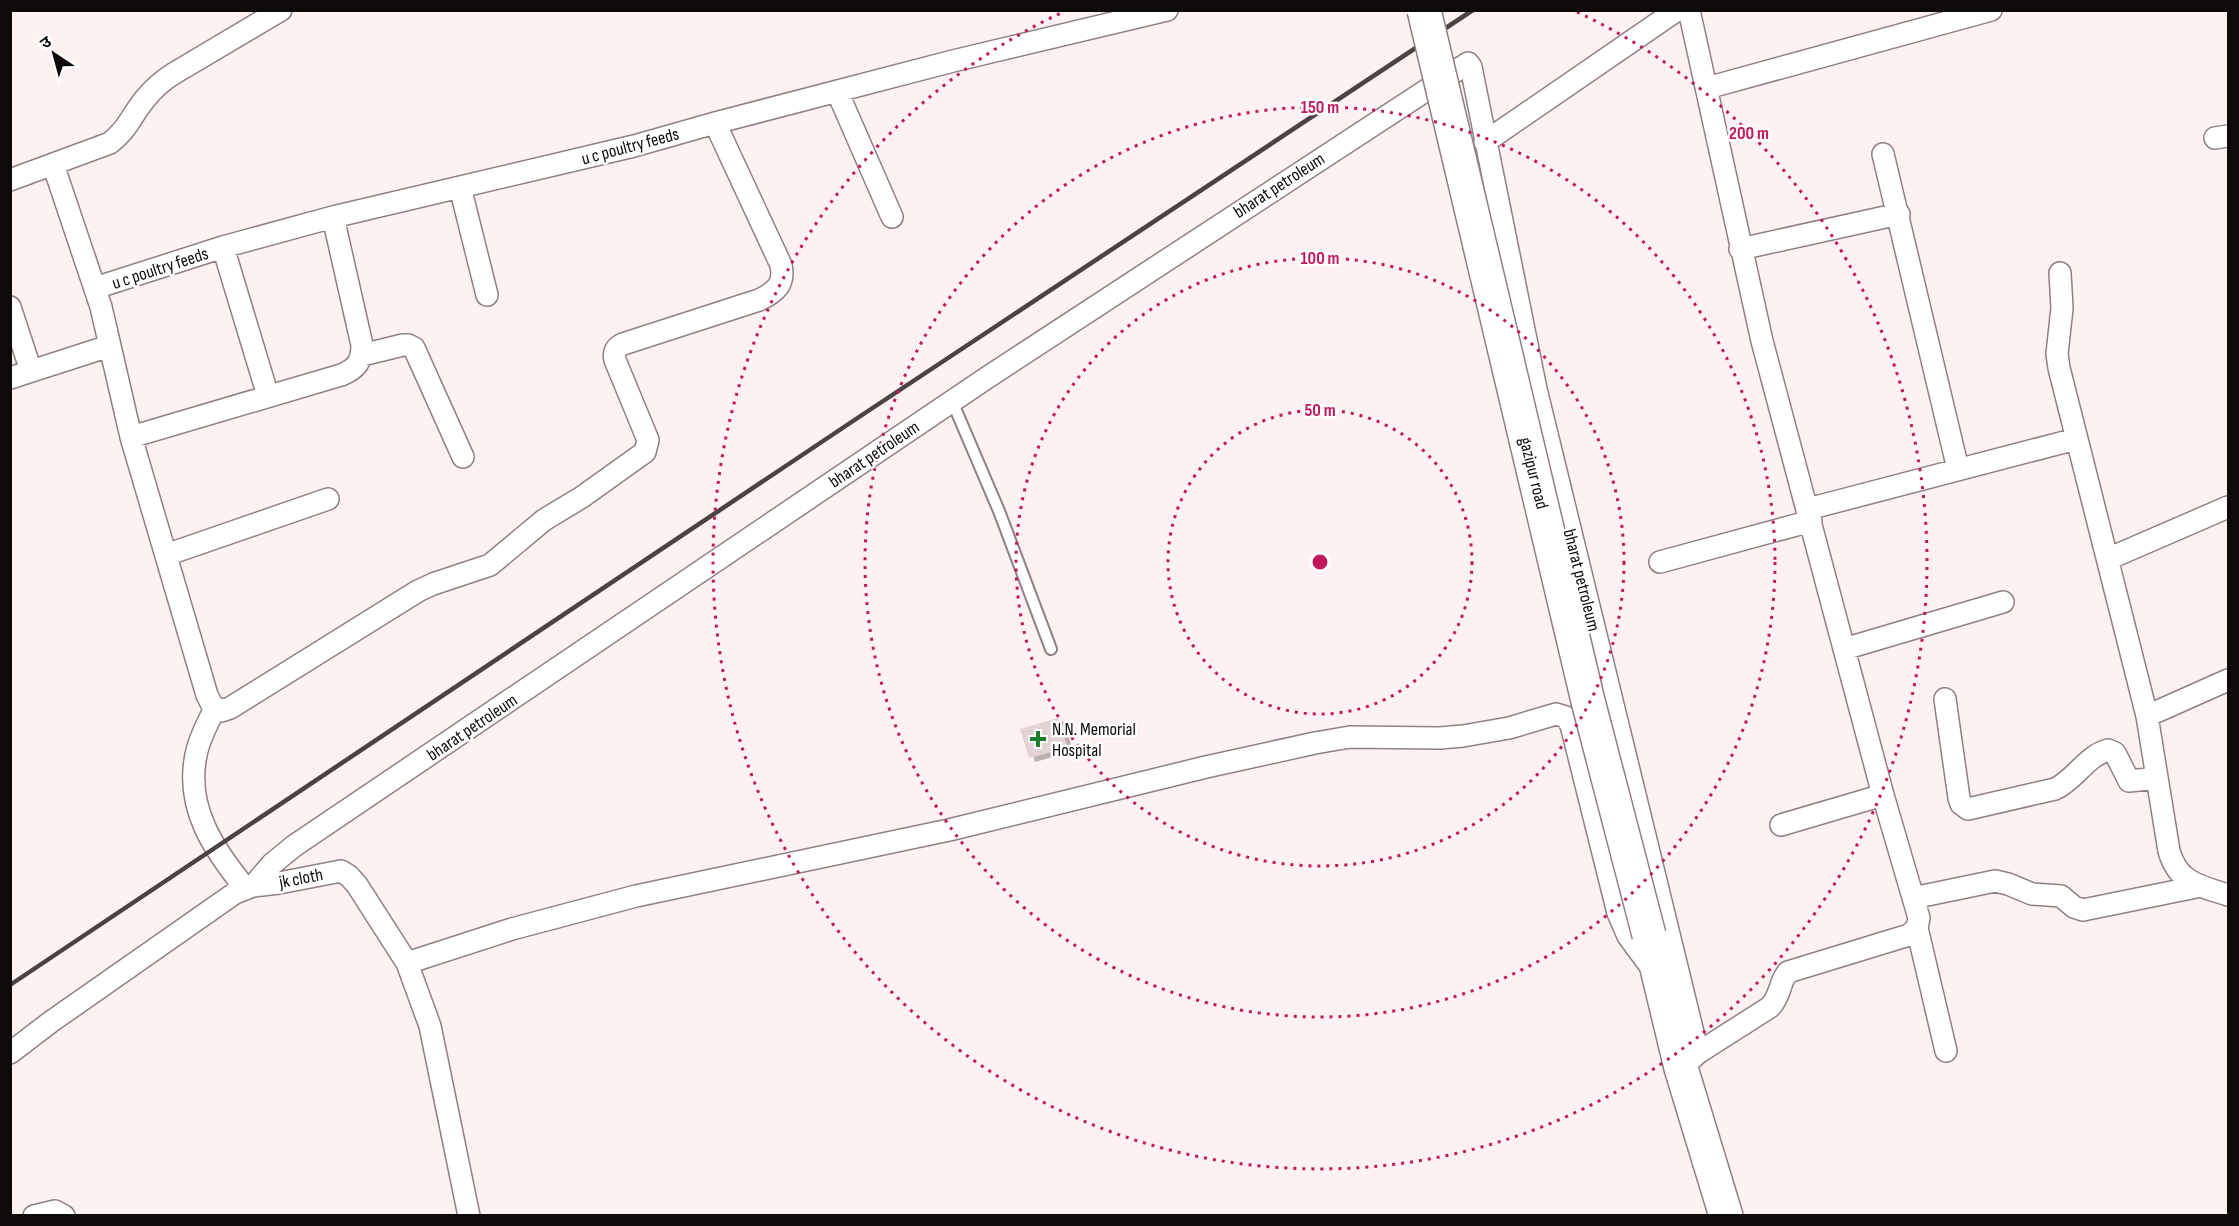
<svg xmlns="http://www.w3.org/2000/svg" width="2239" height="1226" font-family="'Sofia Sans Condensed','Noto Sans Devanagari',sans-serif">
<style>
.building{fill:#e3d3d4;filter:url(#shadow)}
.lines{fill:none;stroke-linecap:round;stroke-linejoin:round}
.lane-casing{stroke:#8f8182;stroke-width:14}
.street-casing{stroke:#8f8182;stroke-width:24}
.primary-casing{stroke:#8f8182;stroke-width:36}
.lane{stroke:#fff;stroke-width:10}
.street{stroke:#fff;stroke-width:21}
.primary{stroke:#fff;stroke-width:33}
.rail{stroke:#4a4343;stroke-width:4.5}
.primary-bridge-casing{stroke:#8f8182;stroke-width:36;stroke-linecap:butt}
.primary-bridge{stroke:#fff;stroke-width:33}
.ring{fill:none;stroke:#c2185b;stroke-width:3;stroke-dasharray:3 6}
.poi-dot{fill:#1d7d2e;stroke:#fff;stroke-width:2}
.labels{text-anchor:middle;stroke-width:5;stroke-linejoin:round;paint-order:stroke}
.street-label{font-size:18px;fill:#0f0a0a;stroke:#fff}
.poi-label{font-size:18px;fill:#0f0a0a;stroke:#fff;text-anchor:start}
.centre{fill:#c2185b;stroke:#fff;stroke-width:3}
.ring-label{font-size:18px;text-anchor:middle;font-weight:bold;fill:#c2185b;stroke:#fff;stroke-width:5;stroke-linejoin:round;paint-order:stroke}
</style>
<defs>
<filter id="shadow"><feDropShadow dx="6" dy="4" stdDeviation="0" flood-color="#0004"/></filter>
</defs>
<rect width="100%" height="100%" fill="#fef1f2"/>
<path class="building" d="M 1058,718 L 1067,747 L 1029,758 L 1020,729 Z"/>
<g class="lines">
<g class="lane-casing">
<path id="lane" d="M 952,401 L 999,511 L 1051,649"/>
</g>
<g class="street-casing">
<path id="street" d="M 1707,88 L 1991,10
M 837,91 L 892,217
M 2215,138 L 2228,136
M 1485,142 L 1677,10
M 1883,154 L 1958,469
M 53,164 L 101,307 L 131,437 L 207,695 L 212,705 L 221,711 L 230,708 L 418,591 L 433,584 L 490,565 L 544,520 L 582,497 L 645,452 L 648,440 L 615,360 C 613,352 616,347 623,344 L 759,300 C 776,292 785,284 781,265 L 715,123
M 10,180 L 110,143 C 128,129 131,116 145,99 C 153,89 162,81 173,74 L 281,10
M 460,187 L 487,295
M 223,247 L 268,396
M 1740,249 L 1899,214
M 2060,273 L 2062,308 L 2057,354 L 2059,368 L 2147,716 L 2169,851 C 2178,883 2200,886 2228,895
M 95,288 L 223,247 L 333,217 L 634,146 L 715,123 L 953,61 L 1167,10
M 10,307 L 31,371
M 362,355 L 403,345 L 408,345 L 414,348 L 463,457
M 10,378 L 109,346
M 131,437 L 341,375 C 356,369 362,362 362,345 L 333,217
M 1808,509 L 2076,439
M 166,555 L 328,499
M 2108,559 L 2228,507
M 1660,562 L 1811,521
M 1844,649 L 2003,602
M 1945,699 L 1959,798 L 1961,804 L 1968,809 L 2055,789 C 2075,780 2086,756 2108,750 L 2115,753 L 2129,781 L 2157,778
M 215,708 C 208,723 199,738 196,755 C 185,808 214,850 246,889
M 2147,716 L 2228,680
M 1781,825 L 1883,795
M 253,886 L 272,864 L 294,846 L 988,377 L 1468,63 L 1471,67 L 1536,389 L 1698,1053
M 1913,898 L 1995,881 L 2008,884 L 2032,894 L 2061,896 L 2074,907 L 2083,910 L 2201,886
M 1917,928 L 1946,1051
M 407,963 L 512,929 L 636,896 L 949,830 L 1206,767 L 1315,743 L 1350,737 L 1440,738 L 1463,736 L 1509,728 L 1556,714 L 1566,717 L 1571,725 L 1618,913 L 1628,936 L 1651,967
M 10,1053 L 52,1021 L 235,893 L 253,886 L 279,883 L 341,871 L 349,876 L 357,885 L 407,963 L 430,1026 L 469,1216
M 1688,1062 L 1698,1053 L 1770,1007 C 1781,996 1779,982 1788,972 L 1909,935 L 1917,928 L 1919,918 L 1883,795 L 1762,341 L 1689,10
M 34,1216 L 55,1211 L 64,1216"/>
</g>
<g class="primary-casing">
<path id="primary" d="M 1649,935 L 1681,1068 L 1726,1216"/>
</g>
<use href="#lane" class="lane"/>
<use href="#street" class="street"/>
<use href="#primary" class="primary"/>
<path class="rail" d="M 10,985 L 853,421 L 1473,10"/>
<g class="primary-bridge-casing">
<path id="primary-bridge" d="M 1424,10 L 1588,701 L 1649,935"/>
</g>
<use href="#primary-bridge" class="primary-bridge"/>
</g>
<g class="ring">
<circle cx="1320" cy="562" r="152"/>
<circle cx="1320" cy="562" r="304"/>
<circle cx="1320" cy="562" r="455"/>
<path d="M1577 12A607 607 0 1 1 1063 12"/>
</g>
<path class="poi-dot" d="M1035 730h6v6h6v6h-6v6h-6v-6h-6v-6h6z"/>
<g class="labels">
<g class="street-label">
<text transform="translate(630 146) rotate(-15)" y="6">u c poultry feeds</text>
<text transform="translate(1279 185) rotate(-33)" y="6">bharat petroleum</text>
<text transform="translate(160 268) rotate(-18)" y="6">u c poultry feeds</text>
<text transform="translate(874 454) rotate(-34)" y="6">bharat petroleum</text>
<text transform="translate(1534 473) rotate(76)" y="6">gazipur road</text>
<text transform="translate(1582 580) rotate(76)" y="6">bharat petroleum</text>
<text transform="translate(472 727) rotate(-34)" y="6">bharat petroleum</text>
<text transform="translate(301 878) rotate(-11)" y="6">jk cloth</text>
</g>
<g class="poi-label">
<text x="1052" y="735">N.N. Memorial<tspan x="1052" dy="21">Hospital</tspan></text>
</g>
</g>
<circle cx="1320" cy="562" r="9" class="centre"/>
<g class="ring-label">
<text x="1320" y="113">150 m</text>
<text x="1749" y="139">200 m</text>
<text x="1320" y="264">100 m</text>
<text x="1320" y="416">50 m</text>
</g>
<rect width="2239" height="1226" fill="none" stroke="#0f0a0a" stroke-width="24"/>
<g transform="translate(54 54) rotate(324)" stroke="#ffffff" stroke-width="4.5" paint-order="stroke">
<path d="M0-4.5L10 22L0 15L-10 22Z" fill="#0f0a0a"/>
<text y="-9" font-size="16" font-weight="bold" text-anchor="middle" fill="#0f0a0a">उ</text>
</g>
</svg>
